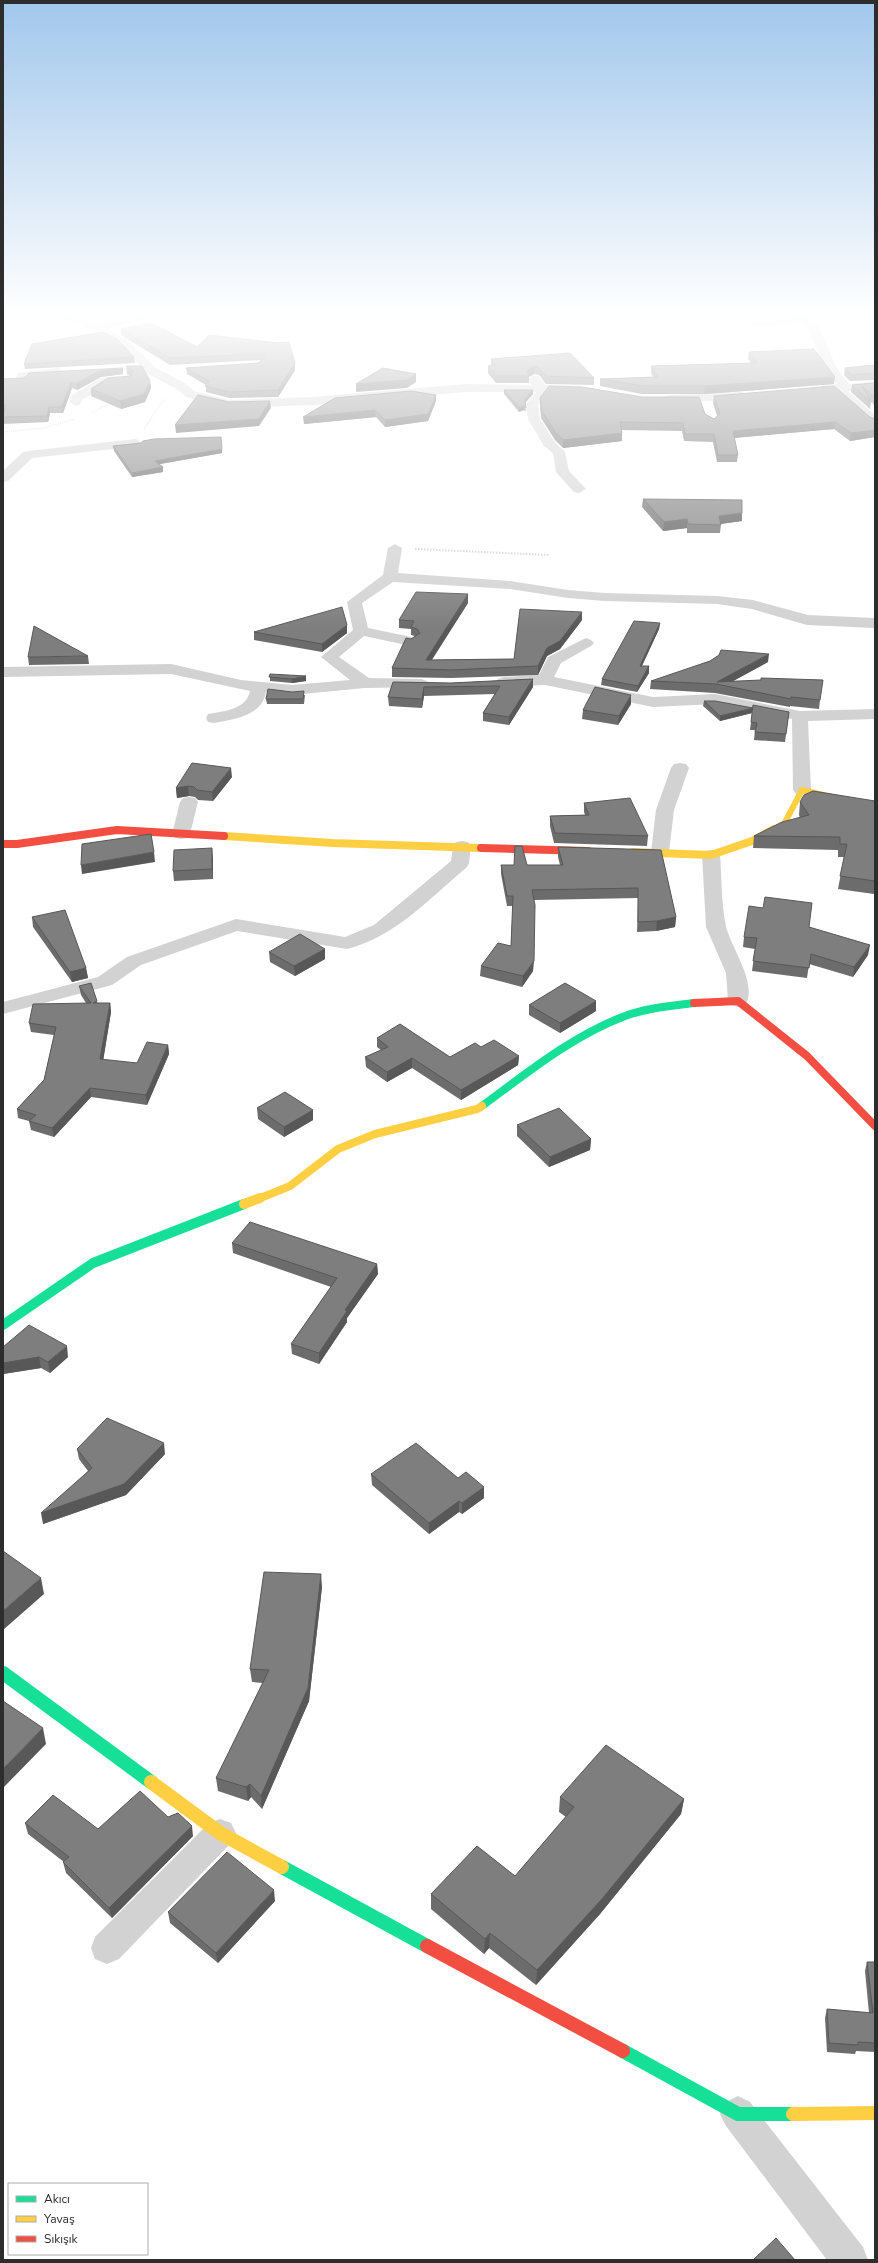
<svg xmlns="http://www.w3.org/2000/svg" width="878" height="2263" font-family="'Nunito Sans',sans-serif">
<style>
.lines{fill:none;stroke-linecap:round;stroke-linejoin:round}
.path-far1{stroke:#d2d2d2;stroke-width:1.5;stroke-dasharray:1 1;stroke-linecap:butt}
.path{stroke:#d2d2d2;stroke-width:2;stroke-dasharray:1.5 1.5;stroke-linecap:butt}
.street{fill:#d2d2d2;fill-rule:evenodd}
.fast-far2{stroke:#16e098;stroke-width:8}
.fast-far1{stroke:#16e098;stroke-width:10}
.fast{stroke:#16e098;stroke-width:14}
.slow-far3{stroke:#ffcf43;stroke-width:6}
.slow-far2{stroke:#ffcf43;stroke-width:8}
.slow-far1{stroke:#ffcf43;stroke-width:10}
.slow{stroke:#ffcf43;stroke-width:14}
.jam-far2{stroke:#f24e42;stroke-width:6}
.jam-far1{stroke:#f24e42;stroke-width:8}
.jam{stroke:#f24e42;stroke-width:14}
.wall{fill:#6c6c6c}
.shaded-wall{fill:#585858}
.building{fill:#7e7e7e;stroke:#585858}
</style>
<rect width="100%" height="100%" fill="#fff"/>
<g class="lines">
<path class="path-far1" d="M 91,413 L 111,403
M 144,429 L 162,402 L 167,399
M 3,432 L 44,428 L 75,419"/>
<path class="path" d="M 415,549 L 549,555"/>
<path class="street" d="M 38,312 L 58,312 L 87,320 L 98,325 L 149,313 L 191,312 L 186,315 L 149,319 L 107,329 L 126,339 L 156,368 L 185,383 L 194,391 L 229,400 L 313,397 L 466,384 L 532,385 L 528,379 L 534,375 L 538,376 L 545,385 L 581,386 L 583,389 L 577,393 L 548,392 L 538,405 L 540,419 L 554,441 L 565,452 L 569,471 L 586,489 L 579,493 L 574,492 L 556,472 L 553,453 L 544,446 L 528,419 L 526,404 L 536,392 L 466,392 L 313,405 L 229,408 L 186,397 L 177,389 L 148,374 L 118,343 L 79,324 Z
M 805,315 C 820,318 829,352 836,366 C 839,372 845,378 849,384 L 875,381 L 875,389 L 848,391 L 875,415 L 875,425 L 871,424 L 835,392 L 804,394 L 802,391 L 804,388 L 837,384 L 825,368 L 807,326 L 802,322 L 752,327 L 746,324 L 752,321 Z
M 58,368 L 64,372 L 62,375 L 27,379 L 25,383 L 21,384 L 15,380 L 18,373 Z
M 118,376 L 124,380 L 122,383 L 108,384 L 82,400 L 80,405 L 76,406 L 70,402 L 72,395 L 101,378 Z
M 742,392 L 748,396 L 746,399 L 669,403 L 663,399 L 669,395 Z
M 136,439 L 142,443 L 141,446 L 32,458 L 8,481 L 3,482 L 3,471 L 23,452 L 28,451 Z
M 395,544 L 402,548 L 398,573 L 510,581 L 568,590 L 605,593 L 717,596 L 753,600 L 808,615 L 875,618 L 875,628 L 807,625 L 752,609 L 717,604 L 605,601 L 568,598 L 510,589 L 393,582 L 362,603 L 368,628 L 416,638 L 419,641 L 416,644 L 411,646 L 364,636 L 339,657 L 369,678 L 421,679 L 427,681 L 429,684 L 427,687 L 365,688 L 292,695 L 266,692 C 262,716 234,719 214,723 L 208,722 L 206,718 L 208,714 C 224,711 246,710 250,691 L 171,674 L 3,677 L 3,667 L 171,664 L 241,680 L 292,685 L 350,680 L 321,657 L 353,630 L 347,602 L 383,575 L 388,548 Z
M 586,638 L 591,640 L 594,643 L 591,646 L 561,663 L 554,677 L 653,697 L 715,694 L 800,711 L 875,709 L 875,719 L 808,721 L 811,790 L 808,794 L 796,794 L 793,790 L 792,719 L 715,704 L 653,707 L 545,685 L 504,687 L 498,685 L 496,682 L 498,679 L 504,677 L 539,675 L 548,657 Z
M 680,763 L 686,764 L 689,768 L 674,810 L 669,852 L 666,856 L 660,857 L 654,856 L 651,852 L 656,810 L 671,768 L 674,764 Z
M 189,797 L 195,798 L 198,802 L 190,834 L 187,838 L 181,839 L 175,838 L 172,834 L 180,802 L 183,798 Z
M 462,841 L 468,842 L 471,846 L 469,863 L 467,867 C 430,898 395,937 347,949 L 237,931 L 141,965 L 112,985 L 3,1014 L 3,1002 L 98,977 L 127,957 L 236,919 L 345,937 L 374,925 L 451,861 L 453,846 L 456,842 Z
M 711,850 L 717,851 L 720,855 C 722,878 721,904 726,926 C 730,946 759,985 745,1005 L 738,1007 L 731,1005 L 728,1001 L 726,973 L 706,927 L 702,855 L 705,851 Z
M 220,1819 L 231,1823 L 236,1833 L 231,1843 L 119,1959 L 107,1964 L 95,1959 L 91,1948 L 95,1937 L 209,1823 Z
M 738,2096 L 750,2102 L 863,2247 L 868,2260 L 827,2260 L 726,2126 L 720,2114 L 726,2102 Z"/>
<path class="fast-far2" d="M 482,1106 C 527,1073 572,1036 625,1016 C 647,1008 671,1006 694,1003"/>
<path class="fast-far1" d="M 3,1325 L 93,1263 L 244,1204"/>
<path class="fast" d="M 3,1673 L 151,1782
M 282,1867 L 427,1946
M 623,2051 L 738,2114 L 793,2114"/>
<path class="slow-far3" d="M 772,830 L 784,824 L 802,790 L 875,807"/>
<path class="slow-far2" d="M 224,836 L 333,843 L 481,848
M 633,852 L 711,855 L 752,841 L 774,829
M 258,1199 L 290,1186 L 338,1149 L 375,1134 L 477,1109 L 482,1106"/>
<path class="slow-far1" d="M 244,1204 L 260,1198"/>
<path class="slow" d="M 151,1782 L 220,1833 L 282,1867
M 793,2114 L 875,2113"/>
<path class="jam-far2" d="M 116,830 L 121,830"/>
<path class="jam-far1" d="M 3,844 L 17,844 L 117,830 L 224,836
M 481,848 L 588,851
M 694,1003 L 738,1001 L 807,1056 L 875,1126"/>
<path class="jam" d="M 427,1946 L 623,2051"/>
</g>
<path class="wall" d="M 121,329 L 197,347 L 278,343 L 295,370 L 278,397 L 229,398 L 206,392 L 206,385 L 187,374 L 186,368 L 258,363 L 262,360 L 170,365 L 121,335 Z
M 749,352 L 834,384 L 704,394 L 642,394 L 600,386 L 600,379 L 653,377 L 651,373 L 651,366 L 751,363 L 748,359 Z
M 570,353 L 594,378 L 594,385 L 546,384 L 539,375 L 534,374 L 529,377 L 529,383 L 496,383 L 488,373 L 488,366 L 491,365 L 491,359 Z
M 134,357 L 135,363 L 25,369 L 24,364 Z
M 875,365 L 875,380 L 850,381 L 844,375 L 845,368 Z
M 126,366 L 150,381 L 151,388 L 145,402 L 121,409 L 91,396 L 91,389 L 130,376 L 127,374 Z
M 123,374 L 101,377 L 77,390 L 72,388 L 63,413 L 50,413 L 48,422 L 3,424 L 3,415 L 4,411 L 3,411 L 3,379 Z
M 875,383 L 875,406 L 871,402 L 870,409 L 851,392 L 852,385 Z
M 504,390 L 533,390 L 533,394 L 525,403 L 526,412 L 524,410 L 519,412 L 504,394 Z
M 714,396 L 875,418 L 875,437 L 850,441 L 834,429 L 734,438 L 738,455 L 737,462 L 717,462 L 713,442 L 684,441 L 682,431 L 622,430 L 622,441 L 563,448 L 555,440 L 541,418 L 540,405 L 540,398 L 705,414 L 714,419 L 717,416 L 713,403 Z
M 335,398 L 436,401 L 428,421 L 385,427 L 376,417 L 304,424 Z
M 113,446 L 222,453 L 159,464 L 163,467 L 163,472 L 132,477 L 114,451 Z
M 643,499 L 742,521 L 721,524 L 720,533 L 687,533 L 687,528 L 663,531 L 642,507 Z
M 468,603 L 432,660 L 514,659 L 582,620 L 560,649 L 547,656 L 538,675 L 451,678 L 392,677 L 392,668 L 415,636 L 411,635 L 411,629 L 399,628 L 399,620 Z
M 660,623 L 659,629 L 642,666 L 649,666 L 649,673 L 637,692 L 601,685 L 602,679 Z
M 254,632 L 347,633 L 322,652 L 254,640 Z
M 88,656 L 89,664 L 29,665 L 28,657 Z
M 768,662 L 733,681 L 820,700 L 819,709 L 790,706 L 790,707 L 715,693 L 650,689 L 651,681 Z
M 270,674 L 306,681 L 292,683 L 270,681 Z
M 533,679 L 533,687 L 509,725 L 483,721 L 483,713 L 495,694 L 424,696 L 422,708 L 389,706 L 388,697 L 393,682 L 451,683 Z
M 305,695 L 304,704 L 267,704 L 266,699 Z
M 704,701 L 752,713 L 720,721 L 703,706 Z
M 631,704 L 618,725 L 582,719 L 583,710 Z
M 789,712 L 785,742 L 754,740 L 755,730 L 750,730 L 751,722 Z
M 232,777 L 213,801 L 198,800 L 195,797 L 189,796 L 177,798 L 176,788 Z
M 875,801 L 875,888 L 874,894 L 838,889 L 844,857 L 838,857 L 838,850 L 753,848 L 754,836 L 800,818 L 799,815 L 800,802 Z
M 584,803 L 648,836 L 647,846 L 554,843 L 550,826 L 550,816 L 585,815 L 584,812 Z
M 558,847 L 661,850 L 676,917 L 675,927 L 656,931 L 637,932 L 638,898 L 534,900 L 533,971 L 522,987 L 480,976 L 481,966 L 511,946 L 513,906 L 507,906 L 501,874 L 501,865 L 560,865 L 558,857 Z
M 213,858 L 213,879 L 174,881 L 173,871 Z
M 32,917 L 86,968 L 88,978 L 72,982 L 33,927 Z
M 809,927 L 868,955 L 853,977 L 809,964 L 807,978 L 752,971 L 755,949 L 743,947 L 744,937 Z
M 325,949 L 325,959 L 295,976 L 270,962 L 269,952 Z
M 79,986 L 98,1003 L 110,1003 L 111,1012 L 103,1060 L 137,1063 L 168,1045 L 169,1054 L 147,1105 L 91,1097 L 54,1137 L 31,1130 L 29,1121 L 18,1118 L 17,1109 L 44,1080 L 54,1035 L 31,1032 L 29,1023 L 86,1003 L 81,995 Z
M 529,1005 L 596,1011 L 560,1033 L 529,1015 Z
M 377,1038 L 450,1057 L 481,1047 L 519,1056 L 518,1065 L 461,1100 L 412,1068 L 387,1082 L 366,1067 L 365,1057 L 381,1050 L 377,1047 Z
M 257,1108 L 313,1110 L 313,1120 L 284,1137 L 258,1119 Z
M 517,1125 L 591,1139 L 590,1150 L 549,1167 L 517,1136 Z
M 232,1243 L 377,1264 L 378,1274 L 347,1318 L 347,1322 L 319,1364 L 292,1354 L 291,1344 L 331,1287 L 233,1253 Z
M 3,1347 L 68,1357 L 50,1373 L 41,1368 L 3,1374 Z
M 77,1449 L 165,1454 L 126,1495 L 43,1524 L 88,1471 L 79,1459 Z
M 371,1474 L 458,1478 L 484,1498 L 462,1514 L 459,1512 L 429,1534 L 372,1485 Z
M 322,1587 L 309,1701 L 262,1809 L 251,1797 L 248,1801 L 218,1791 L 216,1778 L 263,1683 L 252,1682 L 250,1669 Z
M 560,1797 L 684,1799 L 681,1814 L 600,1914 L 536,1985 L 489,1948 L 484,1954 L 431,1909 L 431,1894 L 515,1876 L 566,1817 L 559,1812 Z
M 168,1817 L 193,1836 L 112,1918 L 66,1873 L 63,1862 L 64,1862 L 28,1834 L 25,1823 L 98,1829 Z
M 275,1901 L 218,1963 L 170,1923 L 168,1912 Z
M 867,1962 L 875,1962 L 875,2052 L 856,2051 L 855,2054 L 827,2052 L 825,2018 L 827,2009 L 869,2013 L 865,1971 Z"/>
<path class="shaded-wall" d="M 295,363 L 295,370 L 278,397 L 278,390 Z
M 535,366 L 534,374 L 529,377 L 527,371 Z
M 123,368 L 123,374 L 101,377 L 77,390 L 76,384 L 100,370 Z
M 416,374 L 416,382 L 407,388 L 356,392 L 356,384 Z
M 835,377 L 834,384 L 704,394 L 705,386 Z
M 150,381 L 151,388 L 145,402 L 121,409 L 120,401 Z
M 71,382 L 72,388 L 63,413 L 62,407 Z
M 533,390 L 533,394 L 525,403 L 525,399 Z
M 436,395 L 436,401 L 428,421 L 385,427 L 385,420 Z
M 270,401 L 271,408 L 259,426 L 176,433 L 175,425 Z
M 524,406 L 524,410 L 519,412 L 519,408 Z
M 49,407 L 50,413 L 48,422 L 47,416 Z
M 375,410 L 376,417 L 304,424 L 303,417 Z
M 835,422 L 834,429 L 732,438 L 733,431 Z
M 875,430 L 875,437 L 850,441 L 851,433 Z
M 622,433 L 622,441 L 563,448 L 563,440 Z
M 222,449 L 222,453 L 155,465 L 155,461 Z
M 163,467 L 163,472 L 132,477 L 132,473 Z
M 742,513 L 742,521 L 719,524 L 719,516 Z
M 687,519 L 687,528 L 663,531 L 664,522 Z
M 468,594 L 468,603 L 426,668 L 426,660 Z
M 582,612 L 582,620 L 560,649 L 547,656 L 538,675 L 538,666 L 547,648 Z
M 660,623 L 659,629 L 639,672 L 640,666 Z
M 347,625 L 347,633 L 322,652 L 322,644 Z
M 769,654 L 768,662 L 724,686 L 717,682 Z
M 649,666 L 649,673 L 637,692 L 638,686 Z
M 306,676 L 306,681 L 292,683 L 292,679 Z
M 533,679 L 533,687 L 509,725 L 509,717 Z
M 424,687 L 424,696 L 422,708 L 422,699 Z
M 631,695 L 631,704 L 618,725 L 619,716 Z
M 753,708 L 752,713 L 720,721 L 720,716 Z
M 231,768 L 232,777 L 213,801 L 212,792 Z
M 188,786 L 189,796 L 177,798 L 176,788 Z
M 212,848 L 213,858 L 213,879 L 212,869 Z
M 154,852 L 155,862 L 82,874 L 81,865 Z
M 676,917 L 675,927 L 656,931 L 657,921 Z
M 870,945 L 868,955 L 853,977 L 854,967 Z
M 325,949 L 325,959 L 295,976 L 294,966 Z
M 534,961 L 533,971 L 522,987 L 523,976 Z
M 86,968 L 88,978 L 72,982 L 70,972 Z
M 596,1001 L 596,1011 L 560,1033 L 560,1023 Z
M 110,1003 L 111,1012 L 102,1068 L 100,1059 Z
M 168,1045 L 169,1054 L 147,1105 L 146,1095 Z
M 519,1056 L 518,1065 L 461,1100 L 461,1090 Z
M 412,1058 L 412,1068 L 387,1082 L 387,1072 Z
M 90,1088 L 91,1097 L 54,1137 L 52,1128 Z
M 313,1110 L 313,1120 L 284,1137 L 284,1127 Z
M 591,1139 L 590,1150 L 549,1167 L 550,1157 Z
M 377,1264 L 378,1274 L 347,1318 L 347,1322 L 319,1364 L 319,1353 L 345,1310 Z
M 67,1346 L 68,1357 L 50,1373 L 48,1362 Z
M 39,1357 L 41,1368 L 3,1374 L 3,1363 Z
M 164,1443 L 165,1454 L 126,1495 L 43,1524 L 41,1513 Z
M 484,1487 L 484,1498 L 462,1514 L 462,1503 Z
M 459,1501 L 459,1512 L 429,1534 L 429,1523 Z
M 321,1574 L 322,1587 L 309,1701 L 262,1809 L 261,1796 Z
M 41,1578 L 44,1594 L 3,1630 L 3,1611 Z
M 43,1728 L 46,1744 L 3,1788 L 3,1769 Z
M 250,1784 L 251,1797 L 248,1801 L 246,1787 Z
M 684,1799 L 681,1814 L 600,1914 L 536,1985 L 537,1970 Z
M 192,1826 L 193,1836 L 112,1918 L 109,1908 Z
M 274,1890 L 275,1901 L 218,1963 L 216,1953 Z
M 490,1933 L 489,1948 L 484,1954 L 485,1939 Z"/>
<path class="building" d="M 152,323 L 197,347 L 209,335 L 278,343 L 289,342 L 295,363 L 278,390 L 229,392 L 205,386 L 209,381 L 186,368 L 258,363 L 265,358 L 263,354 L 170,358 L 121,329 Z
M 103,332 L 117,339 L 134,357 L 24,364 L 32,344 Z
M 814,349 L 835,377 L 705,386 L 643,386 L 600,379 L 658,377 L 651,366 L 757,363 L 749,352 Z
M 570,353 L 594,378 L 546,376 L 539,368 L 535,366 L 527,371 L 529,376 L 496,376 L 488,366 L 496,365 L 491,359 Z
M 875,365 L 875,373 L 851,375 L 845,368 Z
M 126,366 L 142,366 L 150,381 L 144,394 L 120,401 L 91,389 L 108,378 L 131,376 L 133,371 Z
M 123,368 L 100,370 L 76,384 L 71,382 L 62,407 L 49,407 L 47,416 L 3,417 L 6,405 L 3,405 L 3,379 L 24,378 L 29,373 Z
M 383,368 L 416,374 L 407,380 L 356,384 Z
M 875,383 L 875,398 L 862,386 L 871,402 L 852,385 Z
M 549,386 L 582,387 L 642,397 L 699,397 L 705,414 L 714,419 L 720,414 L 714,396 L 834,386 L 871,418 L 875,418 L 875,430 L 851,433 L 835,422 L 733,431 L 738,455 L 718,455 L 714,434 L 685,434 L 683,423 L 620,422 L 622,433 L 563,440 L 555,432 L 542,411 L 540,398 Z
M 504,390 L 533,390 L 525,399 L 526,408 L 524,406 L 519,408 Z
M 411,391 L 436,395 L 428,414 L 385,420 L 375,410 L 303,417 L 335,398 Z
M 198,395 L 229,402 L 270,401 L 259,419 L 175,425 Z
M 221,437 L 222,449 L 155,461 L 163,467 L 132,473 L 113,446 L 141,443 L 143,441 L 154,439 Z
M 643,499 L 742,500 L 742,513 L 719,516 L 721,525 L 688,524 L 687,519 L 664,522 Z
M 416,592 L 468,594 L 426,660 L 514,659 L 520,609 L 582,612 L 560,641 L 547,648 L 538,666 L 451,670 L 392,668 L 406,638 L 411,639 L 420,633 L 417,629 L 411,627 L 414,621 L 399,620 Z
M 342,607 L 347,625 L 322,644 L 254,632 Z
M 634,621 L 660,623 L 640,666 L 649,666 L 638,686 L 602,679 Z
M 34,626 L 88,656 L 28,657 Z
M 721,650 L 769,654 L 717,682 L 761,680 L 761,678 L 823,680 L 820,700 L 791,697 L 791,699 L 716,684 L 651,681 L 710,661 L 719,655 Z
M 270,674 L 306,676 L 292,679 L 269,677 Z
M 533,679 L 509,717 L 483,713 L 500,686 L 424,687 L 422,699 L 388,697 L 393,682 L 451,683 Z
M 595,687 L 631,695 L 619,716 L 583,710 Z
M 268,689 L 292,692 L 304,691 L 303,699 L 266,699 Z
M 704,701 L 715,701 L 753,708 L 720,716 Z
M 753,705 L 789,712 L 786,734 L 755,732 L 757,723 L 751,722 Z
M 192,763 L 231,768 L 212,792 L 197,790 L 194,787 L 188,786 L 176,788 Z
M 813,791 L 875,801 L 875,881 L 840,876 L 847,844 L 840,844 L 840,837 L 754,836 L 782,822 L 809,815 L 800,802 L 804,795 Z
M 630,798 L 648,836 L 555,833 L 550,816 L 589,815 L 584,803 Z
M 151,834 L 154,852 L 81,865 L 82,844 Z
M 515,846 L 522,846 L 527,865 L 563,865 L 558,847 L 661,850 L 676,917 L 657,921 L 638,922 L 638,888 L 532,890 L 535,905 L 534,961 L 523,976 L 481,966 L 498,943 L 511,946 L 513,896 L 507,896 L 501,865 L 514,865 Z
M 212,848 L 212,869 L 173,871 L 174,850 Z
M 765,897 L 812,903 L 809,927 L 870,945 L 854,967 L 811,954 L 809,968 L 753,961 L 757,938 L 744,937 L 749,906 L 763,908 Z
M 65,910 L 86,968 L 70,972 L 32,917 Z
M 300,934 L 325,949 L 294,966 L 269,952 Z
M 91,983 L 97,1001 L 93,1003 L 110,1003 L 100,1059 L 137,1063 L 147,1042 L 168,1045 L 146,1095 L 90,1088 L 52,1128 L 29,1121 L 36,1115 L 17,1109 L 44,1080 L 56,1027 L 29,1023 L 33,1004 L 91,1003 L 79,986 Z
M 565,983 L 596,1001 L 560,1023 L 529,1005 Z
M 400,1024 L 450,1057 L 475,1043 L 481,1047 L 494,1040 L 519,1056 L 461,1090 L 412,1058 L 387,1072 L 365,1057 L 388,1047 L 377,1038 Z
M 285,1092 L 313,1110 L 284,1127 L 257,1108 Z
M 559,1108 L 591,1139 L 550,1157 L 517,1125 Z
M 250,1222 L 377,1264 L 345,1310 L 347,1311 L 319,1353 L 291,1344 L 337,1278 L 232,1243 Z
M 29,1325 L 67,1346 L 48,1362 L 39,1357 L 3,1363 L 3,1347 Z
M 107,1418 L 164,1443 L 124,1484 L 41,1513 L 92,1468 L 77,1449 Z
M 416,1443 L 458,1478 L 466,1472 L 484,1487 L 462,1503 L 459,1501 L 429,1523 L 371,1474 Z
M 3,1551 L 41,1578 L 3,1611 Z
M 264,1572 L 321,1574 L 308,1688 L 261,1796 L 250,1784 L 246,1787 L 216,1778 L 269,1670 L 250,1669 Z
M 3,1701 L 43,1728 L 3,1769 Z
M 606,1745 L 684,1799 L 602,1899 L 537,1970 L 490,1933 L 485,1939 L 431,1894 L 477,1846 L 515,1876 L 574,1807 L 560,1797 Z
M 140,1791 L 168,1817 L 178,1813 L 192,1826 L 109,1908 L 63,1862 L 69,1857 L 25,1823 L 53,1795 L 98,1829 Z
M 227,1852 L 274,1890 L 216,1953 L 168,1912 Z
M 867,1962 L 875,1962 L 875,2043 L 858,2042 L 858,2045 L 829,2043 L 827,2009 L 873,2013 Z
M 776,2238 L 795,2260 L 753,2260 Z"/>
<linearGradient id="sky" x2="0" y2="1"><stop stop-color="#a1c7ec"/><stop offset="0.5" stop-color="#fff"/><stop offset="1" stop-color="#fff" stop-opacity="0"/></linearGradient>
<rect width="878" height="629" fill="url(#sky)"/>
<rect width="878" height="2263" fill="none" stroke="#2d2d2d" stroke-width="8"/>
<rect x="8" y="2183" width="140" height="72" fill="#ffffff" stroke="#ababab"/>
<rect x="16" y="2196" width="20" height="6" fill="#16e098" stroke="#ababab"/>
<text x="44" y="2203" font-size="12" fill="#2d2d2d">Akıcı</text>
<rect x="16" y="2216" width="20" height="6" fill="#ffcf43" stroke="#ababab"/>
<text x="44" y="2223" font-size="12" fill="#2d2d2d">Yavaş</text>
<rect x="16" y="2236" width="20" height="6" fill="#f24e42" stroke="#ababab"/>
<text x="44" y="2243" font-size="12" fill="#2d2d2d">Sıkışık</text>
</svg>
